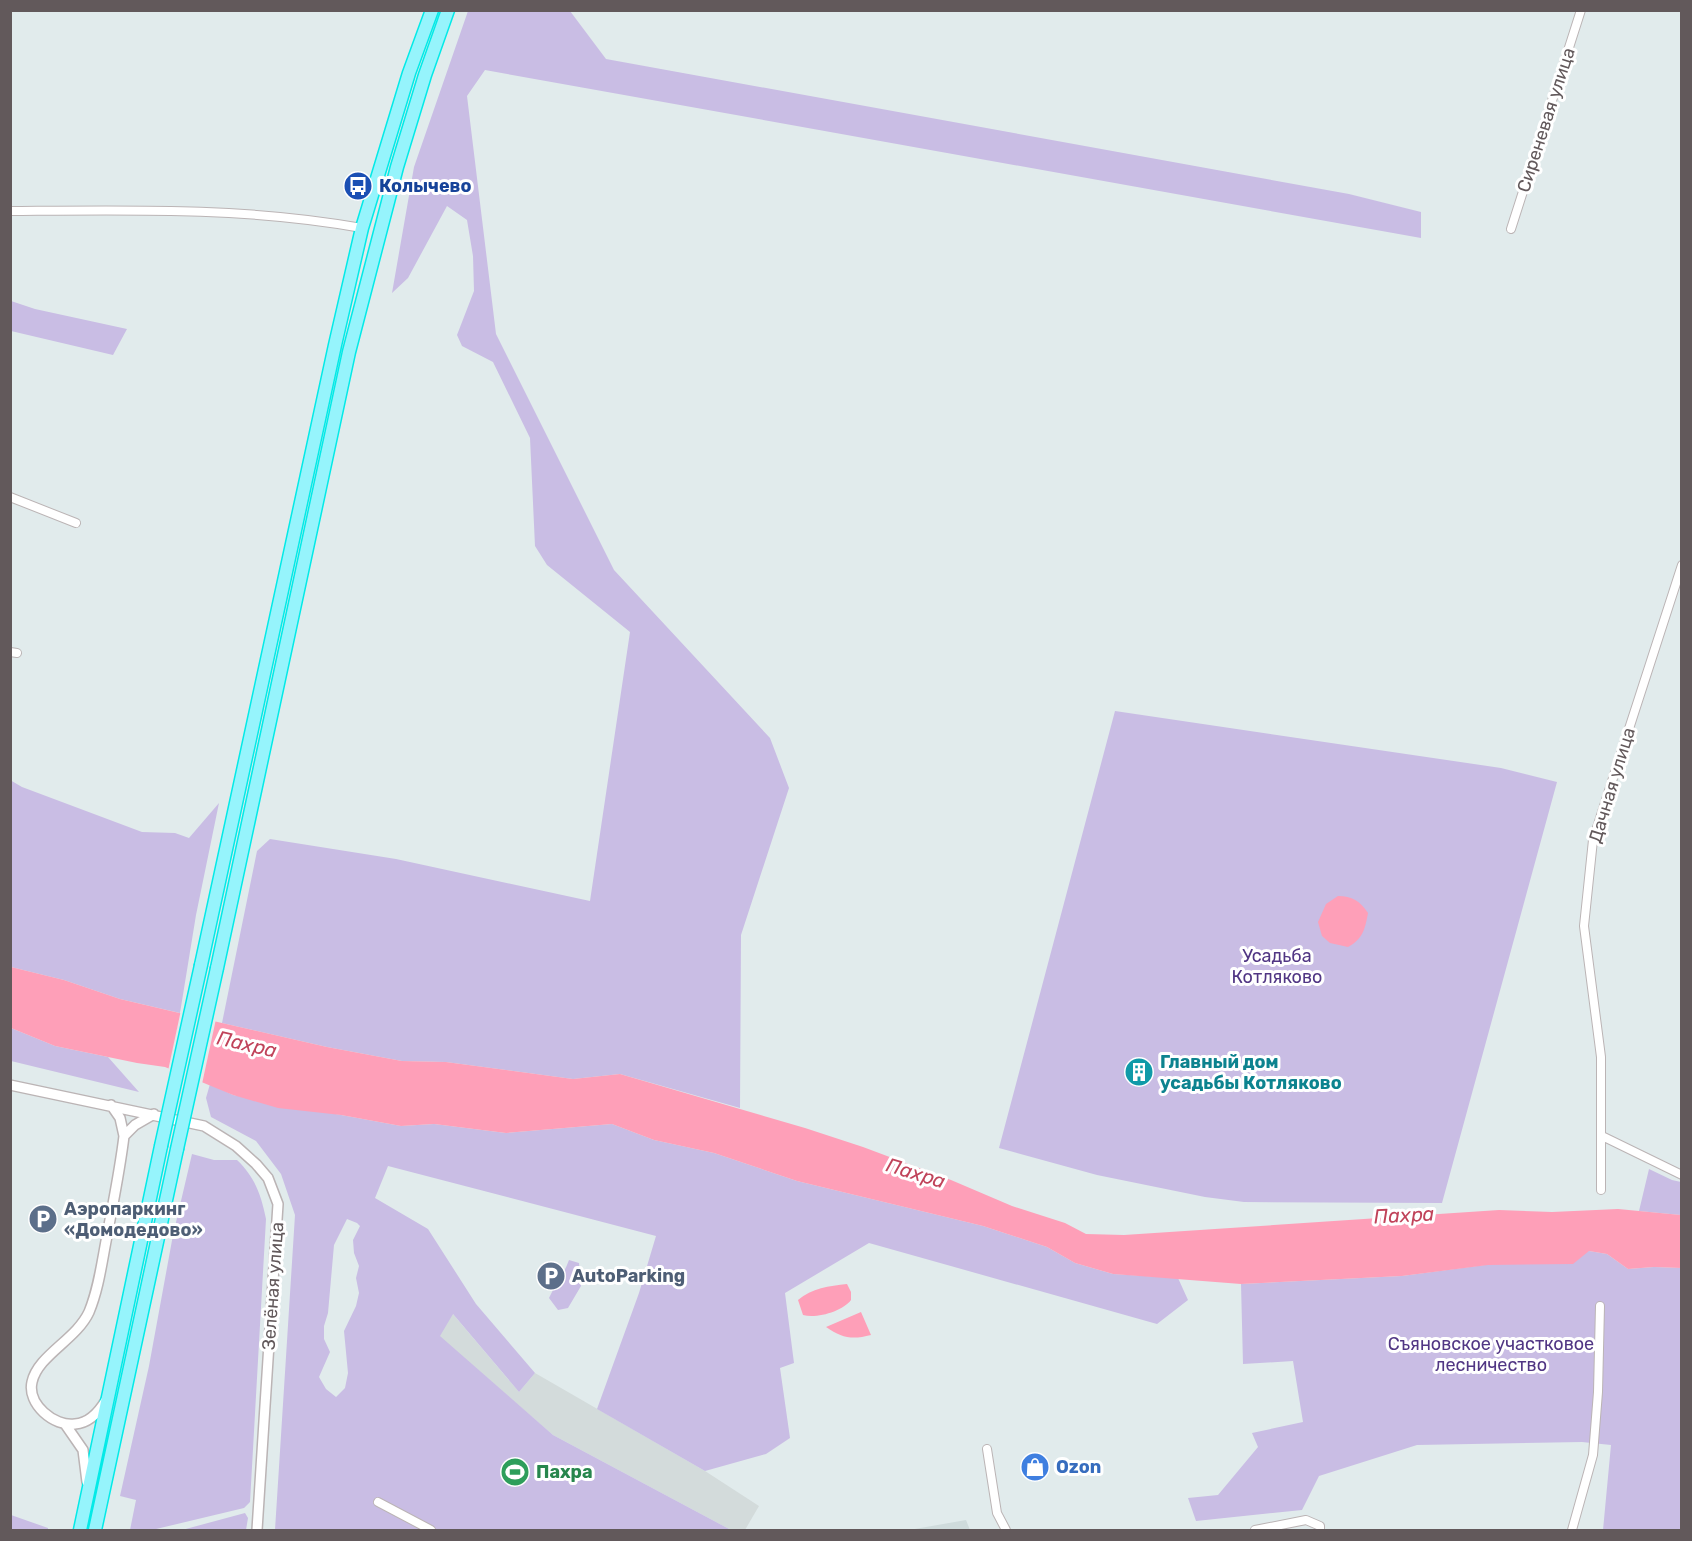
<svg xmlns="http://www.w3.org/2000/svg" width="1692" height="1541" font-family="Rubik,sans-serif">
<style>
.industrial{fill:#d3dbdb}
.education{fill:#cfdbdc}
.green{fill:#c9bde4;fill-rule:evenodd}
.water{fill:#fe9fb8}
.pier{fill:#e1ebec}
.lines{fill:none;stroke-linecap:round;stroke-linejoin:round}
.minor-casing{stroke:#bbb4b5;stroke-width:10}
.tertiary-casing{stroke:#bbb4b5;stroke-width:12}
.trunk-casing{stroke:#03eae7;stroke-width:15}
.minor{stroke:#fff;stroke-width:8}
.tertiary{stroke:#fff;stroke-width:9}
.trunk{stroke:#96f4fc;stroke-width:12}
.trunk-bridge-casing{stroke:#03eae7;stroke-width:15;stroke-linecap:butt}
.trunk-bridge{stroke:#96f4fc;stroke-width:12}
.labels{text-anchor:middle;stroke-width:6;stroke-linejoin:round;paint-order:stroke}
.street-label{font-size:18px;fill:#62595b;stroke:#fff}
.transit-label{font-size:18px;font-weight:bold;fill:#164399;stroke:#fff;text-anchor:start}
.park-label{font-size:18px;fill:#513684;stroke:#fff}
.culture-label{font-size:18px;font-weight:bold;fill:#0d838f;stroke:#fff;text-anchor:start}
.service-label{font-size:18px;font-weight:bold;fill:#4e5e75;stroke:#fff;text-anchor:start}
.shop-label{font-size:18px;font-weight:bold;fill:#366cbe;stroke:#fff;text-anchor:start}
.leisure-label{font-size:18px;font-weight:bold;fill:#27864d;stroke:#fff;text-anchor:start}
.water-label{font-size:20px;font-style:italic;fill:#c0435a;stroke:#fff}
</style>
<rect width="100%" height="100%" fill="#e1ebec"/>
<path class="industrial" d="M 452,1313 L 519,1392 L 535,1373 L 705,1471 L 759,1506 L 745,1530 L 731,1530 L 553,1435 L 439,1336 Z"/>
<path class="education" d="M 966,1520 L 970,1530 L 909,1530 Z"/>
<path class="green" d="M 468,11 L 570,11 L 606,59 L 1349,194 L 1421,212 L 1421,238 L 485,70 L 467,96 L 496,334 L 614,570 L 770,738 L 789,788 L 741,935 L 740,1108 L 620,1074 L 573,1079 L 446,1062 L 402,1061 L 327,1047 L 222,1023 L 257,851 L 270,839 L 396,859 L 590,901 L 630,632 L 547,565 L 535,546 L 530,438 L 493,362 L 462,346 L 457,335 L 474,291 L 473,256 L 467,220 L 447,206 L 408,278 L 392,293 L 414,167 Z
M 11,301 L 35,309 L 127,329 L 113,355 L 11,331 Z
M 1115,711 L 1501,768 L 1557,782 L 1442,1203 L 1244,1202 L 1205,1197 L 1097,1175 L 999,1148 Z
M 10,780 L 22,787 L 142,832 L 175,833 L 189,838 L 219,803 L 196,915 L 180,1013 L 120,999 L 64,980 L 11,967 Z
M 11,1028 L 55,1046 L 108,1057 L 139,1092 L 11,1061 Z
M 210,1084 L 233,1095 L 401,1126 L 434,1124 L 506,1133 L 612,1124 L 654,1140 L 714,1153 L 797,1181 L 983,1226 L 1047,1247 L 1075,1263 L 1113,1274 L 1178,1278 L 1188,1300 L 1157,1324 L 869,1243 L 785,1293 L 794,1363 L 780,1368 L 790,1438 L 766,1454 L 705,1471 L 597,1409 L 639,1293 L 656,1236 L 388,1166 L 375,1198 L 428,1229 L 476,1304 L 535,1373 L 519,1392 L 453,1314 L 440,1336 L 553,1435 L 731,1530 L 275,1530 L 295,1215 L 281,1174 L 256,1141 L 211,1117 L 206,1098 ZM 347,1219 L 357,1223 L 360,1226 L 353,1240 L 354,1253 L 359,1266 L 356,1278 L 359,1293 L 356,1306 L 344,1331 L 348,1373 L 345,1388 L 336,1397 L 326,1389 L 319,1377 L 330,1352 L 324,1339 L 324,1326 L 328,1313 L 334,1245 Z
M 192,1154 L 214,1160 L 237,1160 C 255,1177 261,1195 266,1219 L 250,1502 L 244,1508 L 152,1530 L 130,1530 L 136,1500 L 120,1496 L 149,1366 L 173,1235 Z
M 1649,1169 L 1672,1180 L 1681,1182 L 1681,1215 L 1639,1211 Z
M 1589,1251 L 1607,1254 L 1628,1269 L 1654,1267 L 1681,1268 L 1681,1530 L 1603,1530 L 1611,1445 L 1582,1442 L 1417,1445 L 1319,1476 L 1302,1510 L 1196,1521 L 1188,1498 L 1218,1495 L 1258,1447 L 1252,1433 L 1303,1422 L 1293,1361 L 1243,1364 L 1241,1284 L 1402,1276 Z
M 569,1260 L 579,1263 L 581,1286 L 568,1308 L 558,1310 L 549,1298 C 555,1285 564,1274 569,1260 Z
M 245,1513 L 248,1518 L 246,1530 L 182,1530 Z
M 11,1515 L 48,1528 L 48,1530 L 11,1530 Z"/>
<path class="water" d="M 1338,896 C 1352,896 1360,901 1368,913 C 1365,929 1363,939 1348,947 L 1330,943 L 1322,936 L 1318,922 L 1326,904 Z
M 11,967 L 64,980 L 120,999 L 222,1023 L 327,1047 L 402,1061 L 446,1062 L 573,1079 L 620,1074 L 805,1128 L 863,1147 L 951,1180 L 1012,1206 L 1065,1223 L 1086,1234 L 1124,1235 L 1499,1210 L 1552,1212 L 1618,1209 L 1681,1215 L 1681,1268 L 1654,1267 L 1628,1269 L 1607,1254 L 1589,1251 L 1573,1264 L 1488,1265 L 1402,1276 L 1241,1284 L 1113,1274 L 1075,1263 L 1047,1247 L 983,1226 L 797,1181 L 714,1153 L 654,1140 L 612,1124 L 506,1133 L 434,1124 L 401,1126 L 341,1115 L 278,1108 L 233,1095 L 165,1067 L 137,1063 L 55,1046 L 11,1028 Z
M 847,1284 L 851,1292 L 851,1300 C 843,1311 817,1319 803,1315 L 798,1300 C 812,1288 829,1286 847,1284 Z
M 861,1312 L 871,1335 C 852,1340 842,1338 826,1327 Z"/>
<path class="pier" d="M 181,1010 L 216,1019 L 202,1084 L 168,1071 Z"/>
<g class="lines">
<g class="minor-casing">
<path id="minor" d="M 10,211 C 128,210 247,207 362,228
M 1511,229 L 1581,10
M 10,497 L 76,523
M 10,652 L 17,653
M 1602,1136 L 1682,1175
M 1601,1190 L 1601,1057 L 1584,926 L 1593,840 L 1682,565
M 987,1449 L 997,1513 L 1006,1530
M 378,1502 L 431,1530
M 1255,1530 L 1306,1520 L 1320,1526 L 1320,1530
M 1572,1530 L 1593,1455 L 1598,1392 L 1600,1306"/>
</g>
<g class="tertiary-casing">
<path id="tertiary" d="M 10,1085 L 204,1126 L 236,1146 L 256,1164 L 268,1178 L 278,1204 L 257,1530
M 124,1136 L 135,1125 L 154,1114
M 106,1400 C 99,1412 90,1423 75,1424 C 54,1427 27,1404 32,1382 C 38,1355 76,1340 89,1312 C 99,1288 102,1261 107,1236 C 113,1203 120,1170 124,1136 L 120,1118 L 111,1105
M 65,1424 L 83,1450 L 87,1482"/>
</g>
<g class="trunk-casing">
<path id="trunk" d="M 201,965 L 335,345 L 362,228 L 409,73 L 432,10
M 217,968 L 349,352 L 397,167 L 425,75 L 448,10
M 80,1530 L 161,1146
M 95,1530 L 177,1149"/>
</g>
<use href="#minor" class="minor"/>
<use href="#tertiary" class="tertiary"/>
<use href="#trunk" class="trunk"/>
<g class="trunk-bridge-casing">
<path id="trunk-bridge" d="M 161,1146 L 201,965
M 177,1149 L 217,968"/>
</g>
<use href="#trunk-bridge" class="trunk-bridge"/>
</g>
<defs>
<g id="bus-disc" transform="scale(1.5)"><circle r="9.5" fill="#1a4fb4" stroke="#fff"/><path d="M-5-6H5V4H4V6H2V4H-2V6H-4V4H-5ZM-3.5-4V0h7V-4ZM-3.5 1.2v1.5H-2V1.2ZM2 1.2v1.5H3.5V1.2Z" fill="#fff"/></g>
<g id="building-disc" transform="scale(1.5)"><circle r="9.5" fill="#0f9aa8" stroke="#fff"/><path d="M-4-6H4V6H1V3H-1V6H-4ZM-2.5-4.3h1.7v1.8h-1.7ZM.8-4.3h1.7v1.8H.8ZM-2.5-1h1.7V.8h-1.7ZM.8-1h1.7V.8H.8Z" fill="#fff"/></g>
<g id="parking-disc" transform="scale(1.5)"><circle r="9.5" fill="#5c6f8a" stroke="#fff"/><path d="M-3.5-5.5H1a3.5 3.5 0 0 1 0 7H-1V5.5H-3.5ZM-1-3.4V-.6H.8a1.4 1.4 0 0 0 0-2.8Z" fill="#fff"/></g>
<g id="shop-disc" transform="scale(1.5)"><circle r="9.5" fill="#3f7fe0" stroke="#fff"/><path d="M-5-2.5h2.3a2.7 3.5 0 0 1 5.4 0H5L5.5 6h-11ZM-1.5-2.5h3a1.5 2.3 0 0 0-3 0Z" fill="#fff"/></g>
<g id="stadium-disc" transform="scale(1.5)"><circle r="9.5" fill="#2e9e5b" stroke="#fff"/><path d="M0-5a6.5 5 0 1 0 0 10a6.5 5 0 1 0 0-10ZM-3.5-1.8h7v3.6h-7Z" fill="#fff"/></g>
</defs>
<g fill-rule="evenodd">
<use href="#bus-disc" x="358" y="186"/>
<use href="#building-disc" x="1139" y="1072"/>
<use href="#parking-disc" x="43" y="1219"/>
<use href="#parking-disc" x="551" y="1276"/>
<use href="#shop-disc" x="1035" y="1467"/>
<use href="#stadium-disc" x="515" y="1472"/>
</g>
<g class="labels">
<g class="street-label">
<text transform="translate(1546 120) rotate(-72)" y="6">Сиреневая улица</text>
<text transform="translate(1612 785) rotate(-73)" y="6">Дачная улица</text>
<text transform="translate(273 1286) rotate(-86)" y="6">Зелёная улица</text>
</g>
<g class="transit-label">
<text x="379" y="192">Колычево</text>
</g>
<g class="park-label">
<text x="1277" y="962">Усадьба<tspan x="1277" dy="21">Котляково</tspan></text>
<text x="1491" y="1350">Съяновское участковое<tspan x="1491" dy="21">лесничество</tspan></text>
</g>
<g class="culture-label">
<text x="1160" y="1068">Главный дом<tspan x="1160" dy="21">усадьбы Котляково</tspan></text>
</g>
<g class="service-label">
<text x="64" y="1215">Аэропаркинг<tspan x="64" dy="21">«Домодедово»</tspan></text>
<text x="572" y="1282">AutoParking</text>
</g>
<g class="shop-label">
<text x="1056" y="1473">Ozon</text>
</g>
<g class="leisure-label">
<text x="536" y="1478">Пахра</text>
</g>
<g class="water-label">
<text transform="translate(247 1044) rotate(13)" y="7">Пахра</text>
<text transform="translate(916 1173) rotate(17)" y="7">Пахра</text>
<text transform="translate(1404 1215) rotate(-3)" y="7">Пахра</text>
</g>
</g>
<rect width="1692" height="1541" fill="none" stroke="#62595b" stroke-width="24"/>
</svg>
